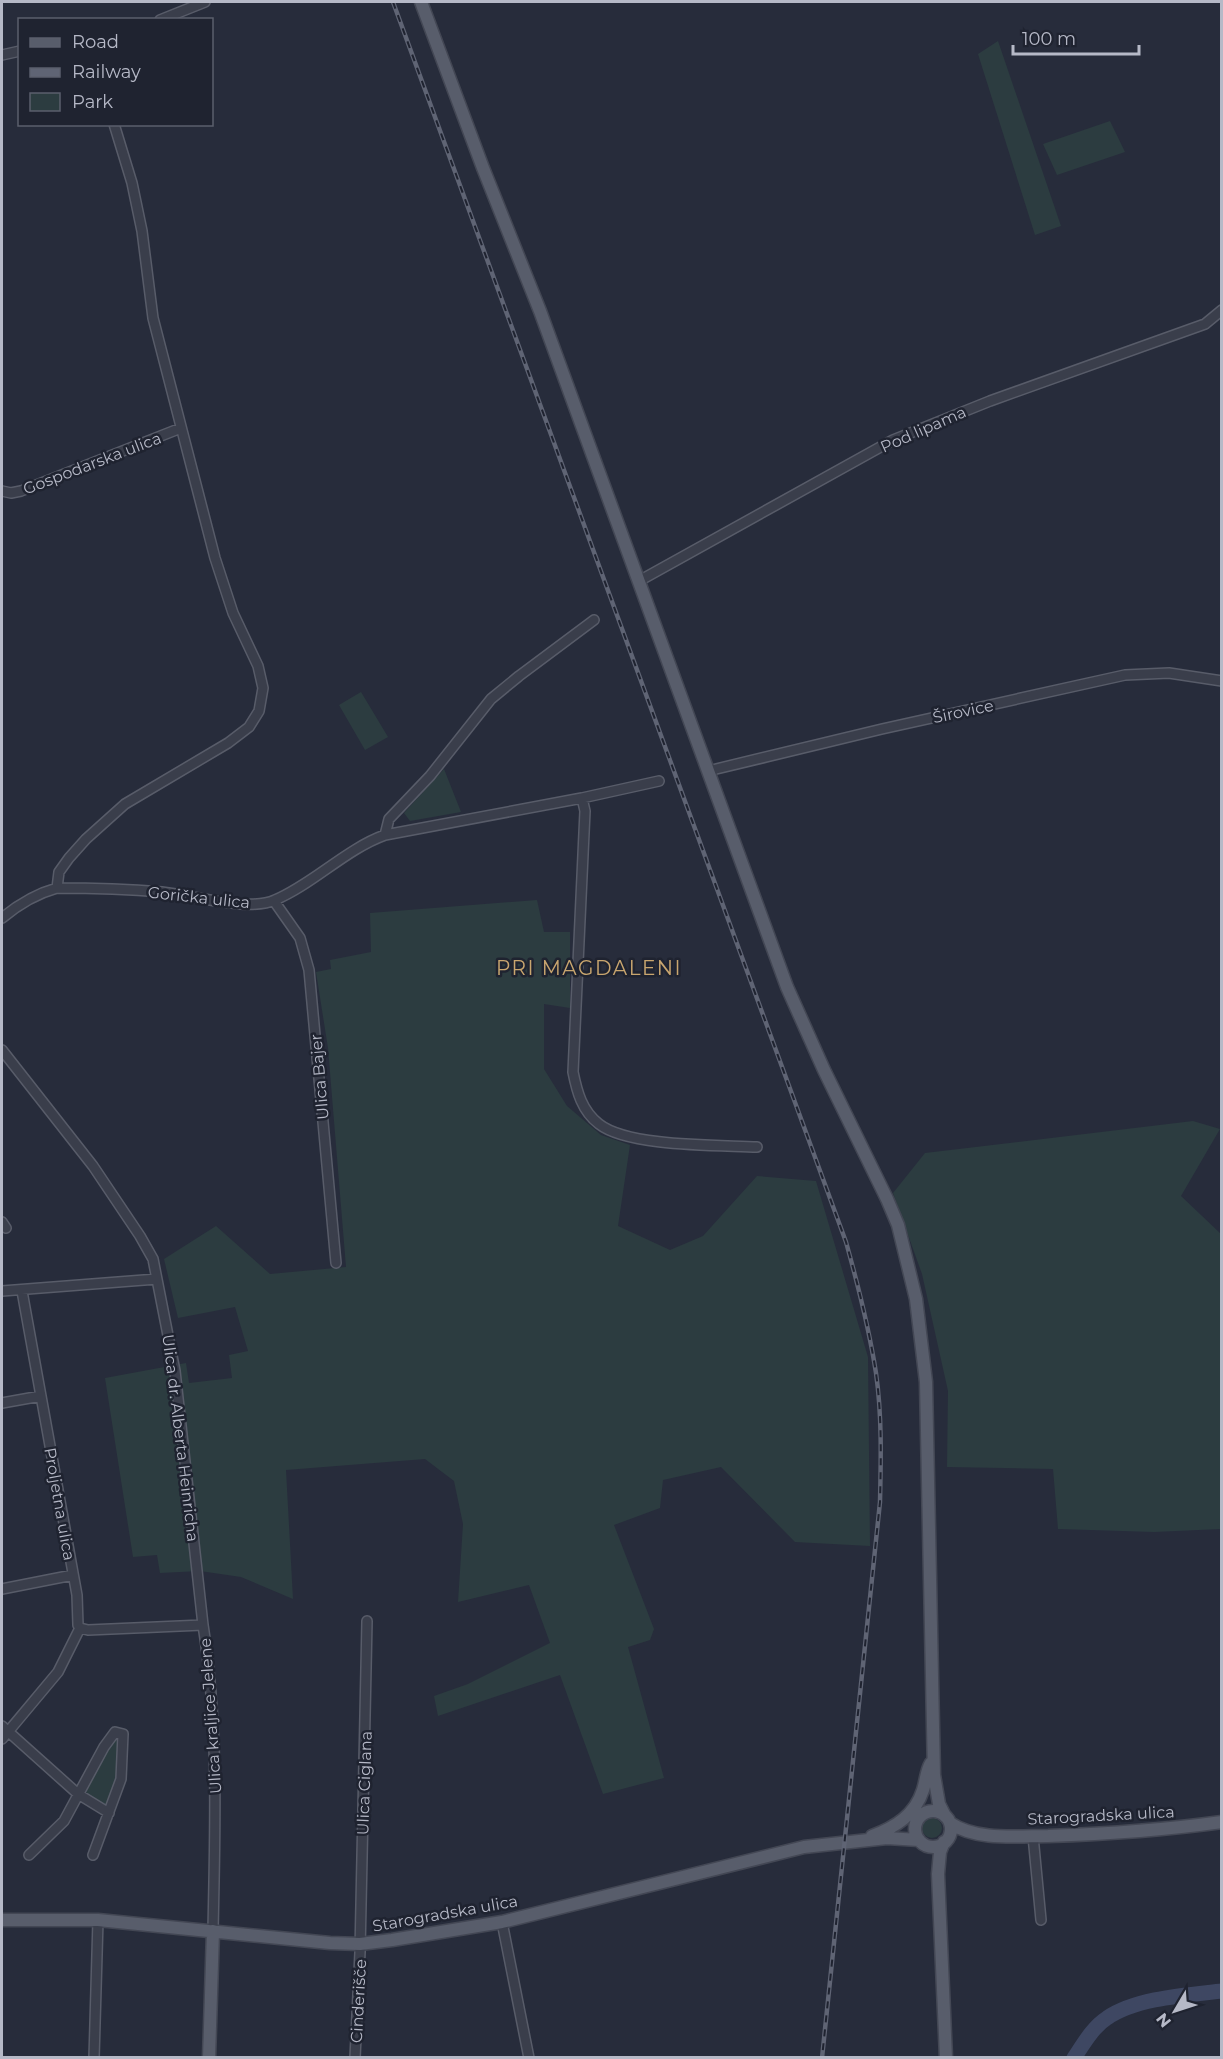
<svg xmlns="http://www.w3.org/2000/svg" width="1223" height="2059" font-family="Montserrat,sans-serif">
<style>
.green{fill:#2c3c40}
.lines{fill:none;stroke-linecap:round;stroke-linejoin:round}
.river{stroke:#3e4762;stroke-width:15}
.minor-casing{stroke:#585c69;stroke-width:12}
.major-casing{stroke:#434754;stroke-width:15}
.minor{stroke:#3a3e4b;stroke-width:9}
.major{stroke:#585d6b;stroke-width:12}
.rail-casing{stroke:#5f6474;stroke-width:4.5}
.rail{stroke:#1f2330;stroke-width:2;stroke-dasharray:7;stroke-linecap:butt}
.labels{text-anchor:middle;stroke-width:5;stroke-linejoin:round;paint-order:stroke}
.street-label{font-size:16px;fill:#b6b9c7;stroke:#1f2330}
.quarter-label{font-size:20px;letter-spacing:1.5px;fill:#c9a66f;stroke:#1f2330}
</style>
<rect width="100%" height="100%" fill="#272c3b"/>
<path class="green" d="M 998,41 L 1061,226 L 1035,235 L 978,54 Z
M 1110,121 L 1125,152 L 1057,175 L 1043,144 Z
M 361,692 L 388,737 L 365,750 L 339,705 Z
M 444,769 L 461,812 L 410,821 L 404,813 Z
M 537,900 L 544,932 L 570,932 L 570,1008 L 544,1004 L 544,1069 L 567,1106 L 601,1135 L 630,1145 L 618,1226 L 670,1250 L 703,1236 L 757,1176 L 816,1181 L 868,1357 L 870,1546 L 795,1542 L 721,1467 L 663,1480 L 660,1508 L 614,1525 L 654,1629 L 650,1640 L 628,1647 L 664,1778 L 603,1794 L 560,1675 L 438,1716 L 434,1696 L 468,1684 L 550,1643 L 529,1585 L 458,1602 L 463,1524 L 454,1481 L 425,1459 L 286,1470 L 293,1599 L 241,1577 L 200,1571 L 160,1573 L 157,1555 L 133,1557 L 105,1378 L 186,1363 L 189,1383 L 232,1378 L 229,1355 L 248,1351 L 235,1307 L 178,1318 L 164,1259 L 216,1226 L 270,1274 L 346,1267 L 328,1048 L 316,972 L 331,969 L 330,960 L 371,952 L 370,913 Z
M 1193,1121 L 1220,1129 L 1181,1196 L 1221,1234 L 1221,1529 L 1154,1532 L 1058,1529 L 1053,1469 L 947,1467 L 948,1391 L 922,1274 L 893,1193 L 925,1153 Z
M 113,1740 L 119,1740 L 117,1777 L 108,1804 C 101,1805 89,1798 86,1792 Z
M922 1828a10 10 0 1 1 20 0a10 10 0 1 1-20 0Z"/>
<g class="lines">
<path class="river" d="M 1074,2058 C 1084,2043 1093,2027 1107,2018 C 1136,1998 1187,1995 1222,1991"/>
<g class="minor-casing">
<path id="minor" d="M 160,20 L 205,2
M 2,55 L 20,51
M 2,491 L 11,493 L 21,491 L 181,428
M 639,581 L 893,440 L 990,401 L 1205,324 L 1222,310
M 708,771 L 882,729 L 1125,675 L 1169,673 L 1222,681
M 582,798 L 585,811 L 573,1072 C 577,1092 582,1111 599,1124 C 628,1147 719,1145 757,1147
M 385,835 L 389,819 L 430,776 L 491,699 L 519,676 L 594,620
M 57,888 L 59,872 L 69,858 L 86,839 L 125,804 L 228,743 L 249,727 L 259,711 L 263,688 L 258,666 L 233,613 L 215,558 L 153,318 L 142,231 L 132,183 L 114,124
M 274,901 L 300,938 L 309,970 L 336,1263
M 2,918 C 19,904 35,894 57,888 C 92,888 127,889 162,892 C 192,895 249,912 275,900 C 313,884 346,849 385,835 L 582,798 L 659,781
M 2,1050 L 93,1166 L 140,1236 L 153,1259 L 175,1371 L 203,1625
M 2,1222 L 6,1228
M 2,1291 L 157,1279
M 22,1291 L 77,1595 L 78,1625 L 80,1628 L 88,1630 L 203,1625 C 219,1726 215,1829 213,1931
M 2,1403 L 41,1396
M 2,1589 L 73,1575
M 2,1726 L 78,1794 L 109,1813
M 2,1739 L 58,1672 L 80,1628
M 1033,1836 L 1041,1920
M 29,1855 L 64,1821 L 104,1747 L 115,1732 L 123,1734 L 121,1779 L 93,1855
M 502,1922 L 529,2058
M 94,2058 L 98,1920
M 355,2058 L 360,1952 L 367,1621"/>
</g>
<g class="major-casing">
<path id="major" d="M 421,2 L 483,168 L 540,311 L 787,987 L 824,1070 L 887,1199 L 898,1225 L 916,1299 L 926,1382 L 934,1775 L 939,1804 L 945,1816
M915 1829a18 18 0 1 1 36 0a18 18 0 1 1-36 0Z
M 950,1823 C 977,1841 1017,1836 1048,1836 C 1107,1834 1164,1830 1222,1822
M 872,1836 C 896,1827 915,1815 923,1790 C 926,1781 926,1771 931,1763
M 944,1842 L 940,1852 L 938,1874 L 946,2058
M 2,1920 L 98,1920 L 330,1943 L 360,1944 L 392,1940 L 502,1922 L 804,1847 L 887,1838 L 919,1840
M 209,2058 L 213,1931"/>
</g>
<use href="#minor" class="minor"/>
<use href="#major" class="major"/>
<g class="rail-casing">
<path id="rail" d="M 393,2 L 846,1242 C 858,1285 869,1328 876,1373 C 882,1415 881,1459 880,1502 L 822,2058"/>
</g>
<use href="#rail" class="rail"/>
</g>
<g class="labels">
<g class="street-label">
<text transform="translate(923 429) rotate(-24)" y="6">Pod lipama</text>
<text transform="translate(92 463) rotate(-21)" y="6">Gospodarska ulica</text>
<text transform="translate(963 711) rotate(-12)" y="6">Širovice</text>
<text transform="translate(199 897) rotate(6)" y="6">Gorička ulica</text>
<text transform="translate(319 1077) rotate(-95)" y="6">Ulica Bajer</text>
<text transform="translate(181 1438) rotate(83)" y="6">Ulica dr. Alberta Heinricha</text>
<text transform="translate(60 1504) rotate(80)" y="6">Proljetna ulica</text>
<text transform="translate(210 1716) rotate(-94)" y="6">Ulica kraljice Jelene</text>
<text transform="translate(364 1783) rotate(-88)" y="6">Ulica Ciglana</text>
<text transform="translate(1101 1815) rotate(-3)" y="6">Starogradska ulica</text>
<text transform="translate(445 1913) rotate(-10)" y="6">Starogradska ulica</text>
<text transform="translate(358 2001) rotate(-87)" y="6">Cinderišče</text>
</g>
<g class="quarter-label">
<text x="589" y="975">PRI MAGDALENI</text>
</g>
</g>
<rect width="1223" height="2059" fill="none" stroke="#b6b9c7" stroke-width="6"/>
<rect x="18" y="18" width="195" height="108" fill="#1f2330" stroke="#5b5f6c" stroke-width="1.5"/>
<rect x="30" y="38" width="30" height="9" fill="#585d6b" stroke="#5b5f6c" stroke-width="1.5"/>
<text x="72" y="48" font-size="18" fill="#b6b9c7">Road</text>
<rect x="30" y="68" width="30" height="9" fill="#5f6474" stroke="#5b5f6c" stroke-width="1.5"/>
<text x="72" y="78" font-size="18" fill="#b6b9c7">Railway</text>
<rect x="30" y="93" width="30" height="18" fill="#2c3c40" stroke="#5b5f6c" stroke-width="1.5"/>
<text x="72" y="108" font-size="18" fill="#b6b9c7">Park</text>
<g transform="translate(1175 2011) rotate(231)" stroke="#1f2330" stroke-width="4.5" paint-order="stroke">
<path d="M0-4.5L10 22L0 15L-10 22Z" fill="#b6b9c7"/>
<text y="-9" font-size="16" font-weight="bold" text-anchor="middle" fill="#b6b9c7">N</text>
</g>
<path d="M1013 45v9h126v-9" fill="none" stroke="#b6b9c7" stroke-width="3"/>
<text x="1022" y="45" font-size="18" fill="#b6b9c7" stroke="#1f2330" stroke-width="4.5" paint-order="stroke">100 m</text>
</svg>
